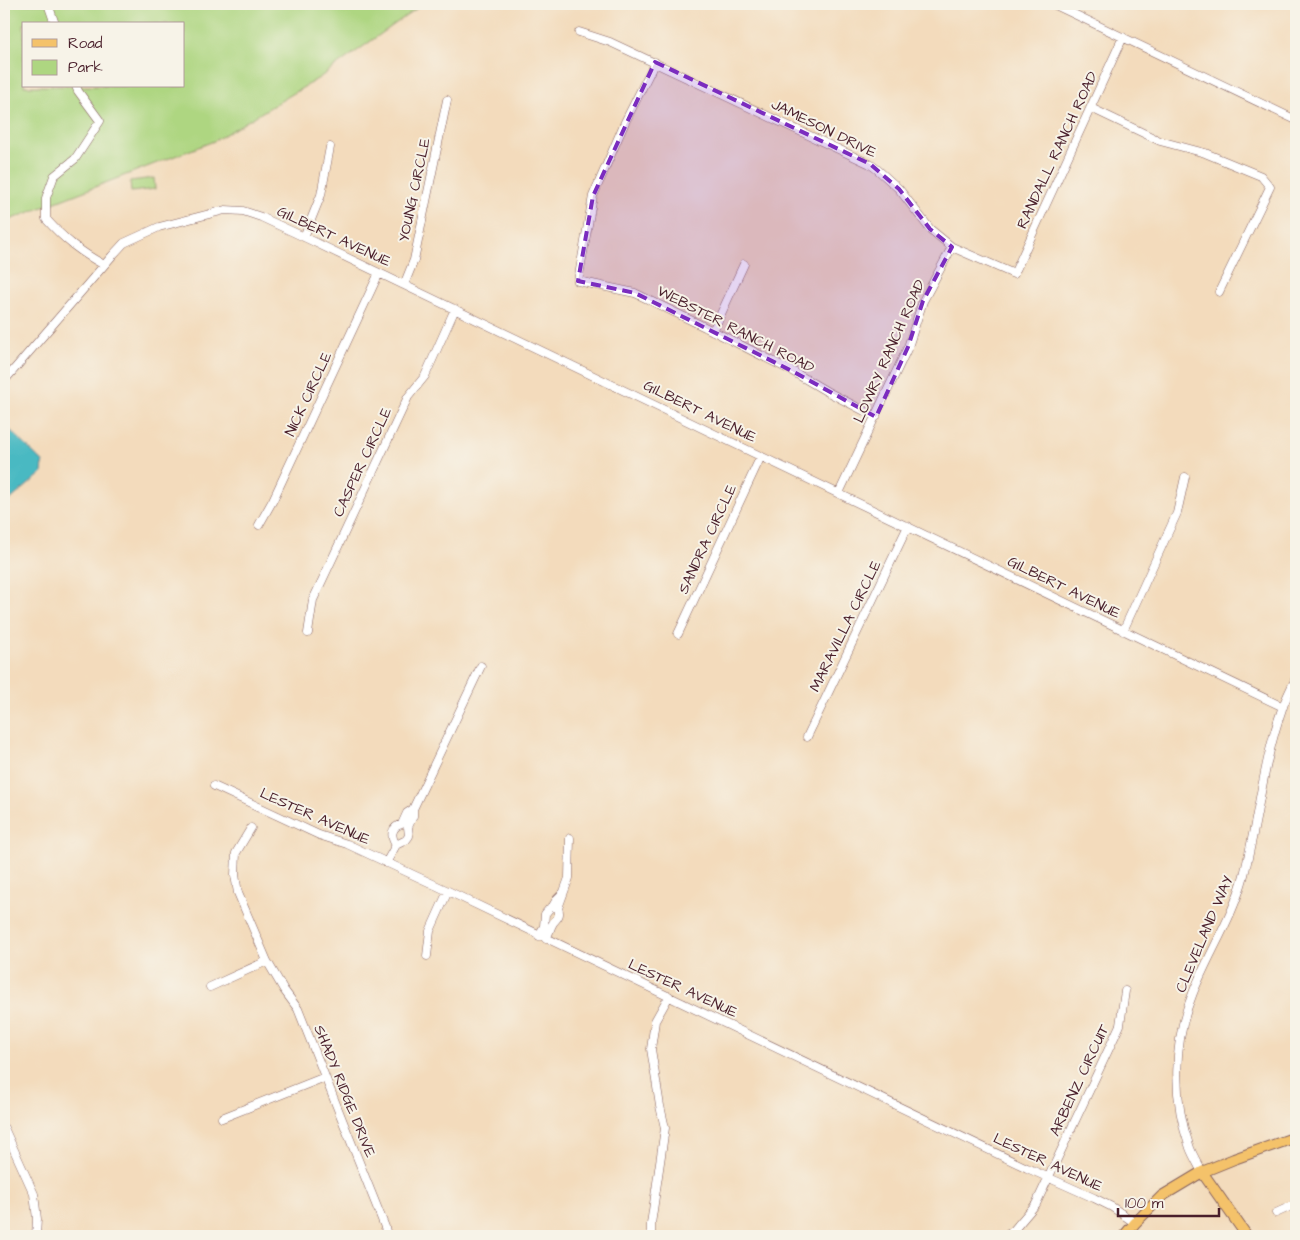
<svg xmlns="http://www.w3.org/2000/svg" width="1300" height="1240" font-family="'Architects Daughter',sans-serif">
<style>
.green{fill:#aed681;stroke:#7c7a56;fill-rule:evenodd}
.water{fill:#4ab9c2;stroke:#4a6c76}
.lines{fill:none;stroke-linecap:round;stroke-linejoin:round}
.minor-casing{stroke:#85615e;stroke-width:9}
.major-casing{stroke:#85615e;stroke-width:12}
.minor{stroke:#fff;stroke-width:8}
.major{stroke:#f4c26a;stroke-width:10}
.marked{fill:#7b2cbf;fill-opacity:0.2;stroke:#7b2cbf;stroke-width:4;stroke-dasharray:10 6;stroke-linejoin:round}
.labels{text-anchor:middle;stroke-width:4;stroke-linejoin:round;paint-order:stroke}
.street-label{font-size:15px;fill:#4a1f2b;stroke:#f7f3e8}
</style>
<rect width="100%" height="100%" fill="#f7f3e8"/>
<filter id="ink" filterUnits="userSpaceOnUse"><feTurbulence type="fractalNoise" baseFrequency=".02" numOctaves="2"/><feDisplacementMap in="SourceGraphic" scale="10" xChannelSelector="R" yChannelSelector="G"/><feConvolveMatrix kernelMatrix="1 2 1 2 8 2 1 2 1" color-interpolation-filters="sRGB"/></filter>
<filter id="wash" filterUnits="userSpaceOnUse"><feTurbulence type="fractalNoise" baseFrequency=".0096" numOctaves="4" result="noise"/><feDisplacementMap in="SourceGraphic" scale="20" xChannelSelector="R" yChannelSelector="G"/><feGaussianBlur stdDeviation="1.12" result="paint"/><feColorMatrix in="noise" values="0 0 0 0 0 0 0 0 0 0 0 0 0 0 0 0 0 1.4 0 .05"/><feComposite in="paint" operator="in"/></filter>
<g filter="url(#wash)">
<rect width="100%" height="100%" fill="#f3dbbc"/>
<path class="green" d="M 4,4 L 423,4 L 319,78 L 214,141 L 4,222 ZM 24,24 L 184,24 L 184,86 L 24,86 Z
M 154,178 L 155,189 L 131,192 L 130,181 Z"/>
<path class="water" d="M 4,428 L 8,428 L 43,462 L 42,473 L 10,500 L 4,498 Z"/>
</g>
<g filter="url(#ink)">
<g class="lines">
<g class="minor-casing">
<path id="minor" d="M 48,4 L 55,24
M 1053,4 L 1296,120
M 579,32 L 610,42 L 870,164 L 878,170 L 899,189 L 930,229 L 952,247 L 1014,274 L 1123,37
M 655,62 L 625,122 L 593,196 L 578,281 L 635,293 L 713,331 L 792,371 L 826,391 L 876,417
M 76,86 L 78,91 L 100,121 L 75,159 L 54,176 L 46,198 L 46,219 C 65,240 79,251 104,265
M 1091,108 L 1160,141 L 1205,153 L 1261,176 L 1270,187 L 1219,292
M 304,237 L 321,195 L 330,147
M 404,285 L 414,260 L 447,100
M 713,331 L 744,264
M 4,381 L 112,256 L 124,243 L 159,227 L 225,210 L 243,211 L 261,217 L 304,237 L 1283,707
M 839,493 L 908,347 L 923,301 L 952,247
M 259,525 L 273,500 L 379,273
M 1123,631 L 1177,513 L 1185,477
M 308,633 L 313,600 L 408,397 L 425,376 L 455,309
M 678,634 L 761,456
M 807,737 L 908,526
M 214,786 L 319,835 L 347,844 L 448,891 L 1027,1168 L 1094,1198 L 1112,1207 L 1135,1223
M 251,828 L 236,853 L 235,875 L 238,893 L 267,961 L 284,990 L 298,1009 L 385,1227 L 387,1236
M 396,845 C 390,836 391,827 402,824 L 407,813 L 413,809
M 386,863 L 396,845 L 406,840 L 409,836 L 408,827 L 413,816 L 413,809 L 481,666
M 539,936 L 544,926 L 545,914 L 549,909 L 553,906 L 557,899 L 563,893
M 546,939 C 549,934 550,928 553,923 C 557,918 561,916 558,908 L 569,878 L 570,838
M 427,956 L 430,931 L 448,891
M 210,987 L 267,961
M 222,1118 L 325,1077
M 4,1128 L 34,1194 L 37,1219 L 36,1236
M 1202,1172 C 1198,1164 1193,1156 1190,1148 C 1172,1099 1173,1041 1193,993 C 1209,953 1233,917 1244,875 C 1258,820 1263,763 1282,709 C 1286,698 1291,688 1296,678
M 1276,1213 L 1296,1204
M 651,1236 L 651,1224 L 665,1128 L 660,1106 L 651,1049 L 655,1021 L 669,996
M 1006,1236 L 1013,1231 L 1036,1204 L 1120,1025 L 1125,991"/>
</g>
<g class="major-casing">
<path id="major" d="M 1202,1172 L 1247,1236
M 1124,1236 L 1135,1223 L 1162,1196 L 1202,1172 L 1234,1159 L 1296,1137"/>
</g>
<use href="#minor" class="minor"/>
<use href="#major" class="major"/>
</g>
</g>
<path class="marked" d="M 655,62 L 870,164 L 899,189 L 930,229 L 952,247 L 923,301 L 908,347 L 876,417 L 792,371 L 635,293 L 578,281 L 593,196 Z"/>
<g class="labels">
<g class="street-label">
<text transform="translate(824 128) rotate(26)" y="5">JAMESON DRIVE</text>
<text transform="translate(1057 150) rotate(-65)" y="5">RANDALL RANCH ROAD</text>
<text transform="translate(414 190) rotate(-78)" y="5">YOUNG CIRCLE</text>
<text transform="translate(334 236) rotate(25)" y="5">GILBERT AVENUE</text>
<text transform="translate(736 329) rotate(27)" y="5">WEBSTER RANCH ROAD</text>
<text transform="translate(889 351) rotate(-66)" y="5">LOWRY RANCH ROAD</text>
<text transform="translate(308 394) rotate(-65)" y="5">NICK CIRCLE</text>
<text transform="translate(700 411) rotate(26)" y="5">GILBERT AVENUE</text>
<text transform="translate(362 462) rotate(-65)" y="5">CASPER CIRCLE</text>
<text transform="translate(707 539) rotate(-65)" y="5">SANDRA CIRCLE</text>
<text transform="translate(1064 587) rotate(26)" y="5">GILBERT AVENUE</text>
<text transform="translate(845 626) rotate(-64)" y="5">MARAVILLA CIRCLE</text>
<text transform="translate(315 816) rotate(24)" y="5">LESTER AVENUE</text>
<text transform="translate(1204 934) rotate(-67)" y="5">CLEVELAND WAY</text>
<text transform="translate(683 988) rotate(25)" y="5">LESTER AVENUE</text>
<text transform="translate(1079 1080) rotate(-65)" y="5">ARBENZ CIRCUIT</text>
<text transform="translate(345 1091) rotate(68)" y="5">SHADY RIDGE DRIVE</text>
<text transform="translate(1048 1162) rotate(25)" y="5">LESTER AVENUE</text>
</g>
</g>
<rect width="1300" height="1240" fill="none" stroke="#f7f3e8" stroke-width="20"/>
<rect x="22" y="22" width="162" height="65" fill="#f7f3e8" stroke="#b29e9c"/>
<rect x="32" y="39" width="25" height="8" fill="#f4c26a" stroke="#b29e9c"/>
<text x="68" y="48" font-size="15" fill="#4a1f2b">Road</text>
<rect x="32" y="60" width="25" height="15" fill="#aed681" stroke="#b29e9c"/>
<text x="68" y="72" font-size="15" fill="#4a1f2b">Park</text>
<path d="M1118 1208v8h101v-8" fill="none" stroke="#4a1f2b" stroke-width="2.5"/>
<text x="1125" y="1208" font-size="15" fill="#4a1f2b" stroke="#f7f3e8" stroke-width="4" paint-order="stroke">100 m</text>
</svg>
